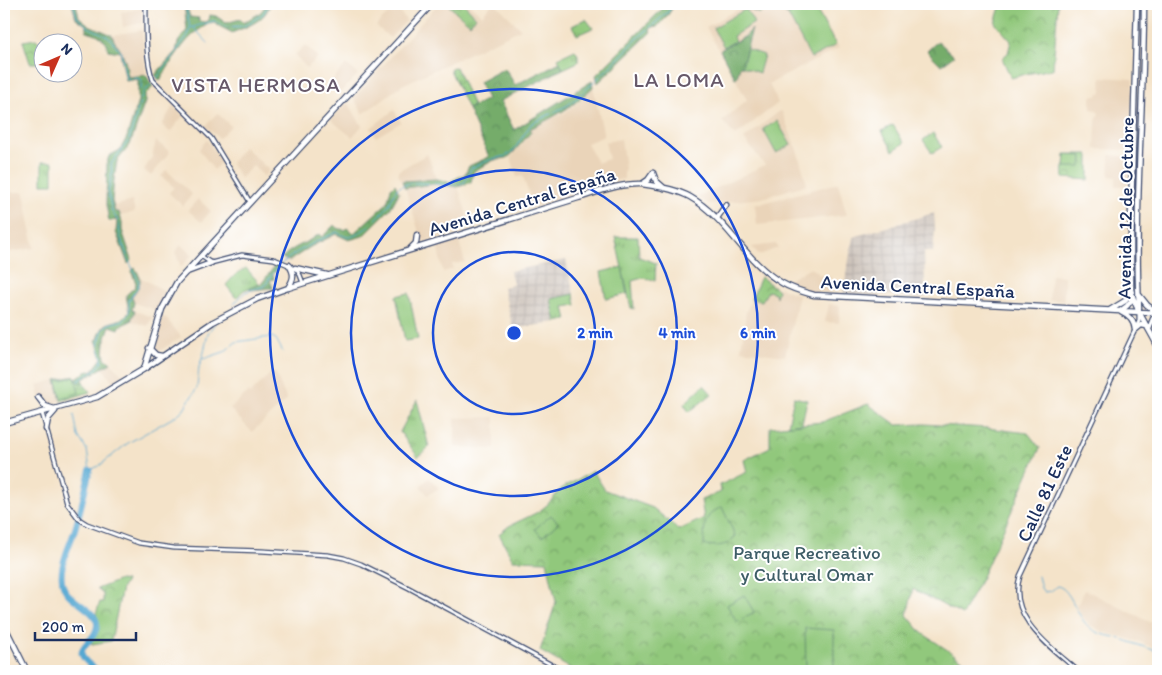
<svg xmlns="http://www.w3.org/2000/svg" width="1162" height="675" font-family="Itim,sans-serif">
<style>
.built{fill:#ead4b9}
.industrial{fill:url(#industrial-grid)}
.grass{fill:url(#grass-tufts);stroke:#567c6c}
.forest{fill:url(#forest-crowns);stroke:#486e64}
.park{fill:url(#park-crowns);stroke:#567c6c}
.pitch{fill:#91c87b;stroke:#567c6c}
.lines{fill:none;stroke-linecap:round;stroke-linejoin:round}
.stream{stroke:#57a8d2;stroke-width:1}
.river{stroke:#57a8d2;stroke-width:6}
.minor-casing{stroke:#3c4a6e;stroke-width:5.5}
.major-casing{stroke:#3c4a6e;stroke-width:7}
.minor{stroke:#fff;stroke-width:3}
.major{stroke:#fff;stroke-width:4.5}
.ring{fill:none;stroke:#1d4ed8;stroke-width:2.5}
.labels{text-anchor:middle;stroke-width:4;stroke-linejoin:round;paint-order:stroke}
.street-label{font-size:19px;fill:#1b2f5e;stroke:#fff}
.park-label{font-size:19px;fill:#3e5d67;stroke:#fff}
.quarter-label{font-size:21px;letter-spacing:1px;fill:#67596a;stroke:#fff}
.centre{fill:#1d4ed8;stroke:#fff;stroke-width:2.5}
.ring-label{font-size:15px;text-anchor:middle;font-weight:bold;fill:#1d4ed8;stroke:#fff;stroke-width:4;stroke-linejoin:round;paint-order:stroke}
</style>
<defs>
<pattern id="industrial-grid" width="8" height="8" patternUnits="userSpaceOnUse" patternTransform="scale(1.25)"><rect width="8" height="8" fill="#ccc2b9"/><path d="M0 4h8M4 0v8" fill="none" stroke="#afa7a1"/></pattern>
<pattern id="grass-tufts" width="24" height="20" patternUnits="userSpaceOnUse" patternTransform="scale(1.25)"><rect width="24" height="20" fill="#91c87b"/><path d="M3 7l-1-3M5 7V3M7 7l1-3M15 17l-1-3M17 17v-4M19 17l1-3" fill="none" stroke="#76a368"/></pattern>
<pattern id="forest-crowns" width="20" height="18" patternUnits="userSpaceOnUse" patternTransform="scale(1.25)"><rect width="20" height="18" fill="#74ac6b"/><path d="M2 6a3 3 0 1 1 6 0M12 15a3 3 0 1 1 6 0" fill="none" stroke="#5e8c5b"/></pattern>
<pattern id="park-crowns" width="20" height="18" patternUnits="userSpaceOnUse" patternTransform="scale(1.25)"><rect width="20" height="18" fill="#91c87b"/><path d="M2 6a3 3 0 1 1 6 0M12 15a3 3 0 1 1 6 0" fill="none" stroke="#76a368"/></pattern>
</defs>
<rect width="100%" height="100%" fill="#fff"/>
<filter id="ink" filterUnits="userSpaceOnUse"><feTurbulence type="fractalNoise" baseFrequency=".02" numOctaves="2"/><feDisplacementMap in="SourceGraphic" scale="10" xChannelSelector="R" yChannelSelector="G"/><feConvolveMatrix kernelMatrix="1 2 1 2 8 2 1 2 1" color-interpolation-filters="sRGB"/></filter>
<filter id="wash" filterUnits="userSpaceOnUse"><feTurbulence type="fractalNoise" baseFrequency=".0096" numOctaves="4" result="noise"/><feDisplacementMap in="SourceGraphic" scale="20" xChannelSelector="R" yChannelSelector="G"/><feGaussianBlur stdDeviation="1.12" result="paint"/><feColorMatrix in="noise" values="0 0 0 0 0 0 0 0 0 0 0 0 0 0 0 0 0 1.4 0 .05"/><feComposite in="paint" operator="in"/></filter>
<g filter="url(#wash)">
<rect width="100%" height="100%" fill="#f4e3c9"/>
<path class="built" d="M 438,4 L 469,4 L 482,15 L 492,4 L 496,4 L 521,29 L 402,85 L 363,114 L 353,97 L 361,90 Z
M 747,4 L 815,4 L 839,48 L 769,84 L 778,103 L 735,136 L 722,121 L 747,100 L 706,27 Z
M 395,6 L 407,21 L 390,38 L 376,26 Z
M 142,8 L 142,23 L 123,27 L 121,12 Z
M 142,30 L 146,75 L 128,77 L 126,63 L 121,51 L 114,42 L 112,35 Z
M 305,45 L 318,57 L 307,68 L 295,55 Z
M 346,64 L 358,74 L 341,92 L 331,82 Z
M 1101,77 L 1132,79 L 1133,81 L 1130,150 L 1096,149 L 1095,148 L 1096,121 L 1099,114 L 1097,110 L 1091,109 L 1091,96 L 1098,96 L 1099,93 L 1102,93 Z
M 593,87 L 604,136 L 587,143 L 597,163 L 609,159 L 605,142 L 621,139 L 625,169 L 624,170 L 624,179 L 605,182 L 583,191 L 533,207 L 523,176 L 517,177 L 511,157 L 531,133 L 529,129 L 562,114 L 580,101 Z
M 346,104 L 349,104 L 362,126 L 352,137 L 331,120 Z
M 173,106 L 183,116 L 170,132 L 162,125 Z
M 394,110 L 401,122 L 376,137 L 371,128 Z
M 781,110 L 797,150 L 807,184 L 762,198 L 709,204 L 697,197 L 765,165 L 744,139 Z
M 217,113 L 231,126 L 219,138 L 206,126 Z
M 207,140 L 221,162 L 214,170 L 199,149 Z
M 156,141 L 170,152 L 151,176 L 144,170 L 152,157 Z
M 244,147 L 269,170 L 264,176 L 253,166 L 240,178 L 231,163 Z
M 427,154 L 437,179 L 402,181 L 398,174 L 398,171 Z
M 1110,155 L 1130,157 L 1128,186 L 1116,186 L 1116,177 L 1109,176 Z
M 166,170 L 192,194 L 183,206 L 169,193 L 174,187 L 161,176 Z
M 838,183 L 847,215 L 757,225 L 755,205 Z
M 434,184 L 458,187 L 470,224 L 460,227 L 461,230 L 425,241 L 421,238 L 405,188 Z
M 4,192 L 24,192 L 34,248 L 4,253 Z
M 198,199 L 211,211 L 201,222 L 188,210 Z
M 132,201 L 135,212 L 121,216 L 119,211 L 116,212 L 114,206 Z
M 458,238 L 465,262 L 452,264 L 453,269 L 443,272 L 437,245 Z
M 776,244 L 778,248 L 759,255 L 752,247 Z
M 181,245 L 192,255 L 181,267 L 175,252 Z
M 809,268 L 818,272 L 818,275 L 831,277 L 828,293 L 811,291 L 789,284 L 789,280 Z
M 1051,275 L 1064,276 L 1064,301 L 1049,300 Z
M 138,276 L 165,291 L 156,310 L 134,303 L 132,296 L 141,283 Z
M 761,277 L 779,289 L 779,287 L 799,295 L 785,356 L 741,350 L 746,312 Z
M 829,304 L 840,306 L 839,323 L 825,322 Z
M 135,311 L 152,317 L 148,326 L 131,321 Z
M 163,317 L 166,318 L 181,337 L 157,353 L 153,348 Z
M 111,363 L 124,376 L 113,382 L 102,367 Z
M 272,372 L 276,374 L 287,400 L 252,432 L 230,409 L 248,392 L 250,394 Z
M 56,380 L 61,401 L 50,405 L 46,404 L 40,396 L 37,385 Z
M 495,417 L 495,449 L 455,447 L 455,418 Z
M 429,478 L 439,488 L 428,495 L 420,486 Z
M 1085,590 L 1152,623 L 1152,627 L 1158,632 L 1158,650 L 1140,642 L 1103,632 L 1090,625 L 1081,615 L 1077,606 Z"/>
<path class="industrial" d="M 934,213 L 935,229 L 933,252 L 924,251 L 925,298 L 880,294 L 878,295 L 843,294 L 853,237 Z
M 566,260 L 574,294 L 551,299 L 556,322 L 513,329 L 503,287 L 513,285 L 510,271 Z"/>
<path class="grass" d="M 451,4 L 464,4 L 476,17 L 470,24 L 449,6 Z
M 586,19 L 593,28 L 577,35 L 572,26 Z
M 575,50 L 578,55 L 578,62 L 563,69 L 558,58 Z
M 456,67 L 473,106 L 468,109 L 451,72 L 450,69 Z
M 893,125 L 904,143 L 893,151 L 882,131 Z
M 933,133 L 942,147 L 932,153 L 923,140 Z
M 42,162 L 53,162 L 53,184 L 42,184 Z
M 1135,195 L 1136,286 L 1134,290 L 1133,196 Z
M 615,237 L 638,237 L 639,257 L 656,263 L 655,280 L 643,278 L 632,281 L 634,309 L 631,308 Z
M 246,268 L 260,284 L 244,290 L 236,298 L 226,285 L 235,275 Z
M 574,294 L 576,305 L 564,307 L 567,320 L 556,322 L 551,299 Z
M 704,385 L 712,394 L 689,412 L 684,404 Z
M 794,397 L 807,400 L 802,423 L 788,425 Z
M 417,400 L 429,447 L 418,457 L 400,432 Z"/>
<path class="forest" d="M 72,4 L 76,4 L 79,17 L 89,25 L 112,35 C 114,43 119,46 122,53 C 126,61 127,69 128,77 L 146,75 L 153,87 L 145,95 L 145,102 L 130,145 L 117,161 L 114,180 L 112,201 L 115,212 L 119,212 L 122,222 L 122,230 L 132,260 L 128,264 L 116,232 L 117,220 L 109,221 L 106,205 L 107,162 L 109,156 L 120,150 L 127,137 L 138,101 L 138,79 L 126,81 L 120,52 L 108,50 C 106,38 97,33 86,31 L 87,26 L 76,18 Z
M 184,4 L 186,4 L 190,17 L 199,18 L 198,21 L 206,22 L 209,20 L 210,15 L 216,16 L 226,23 L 240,19 L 244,23 C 254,14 260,17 266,4 L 272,4 C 268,7 268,10 265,14 C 257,24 243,28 232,33 C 228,30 219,27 213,22 C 188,32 173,59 160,81 L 155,75 L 176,51 L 178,42 L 187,30 Z
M 666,4 L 675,4 L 666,18 L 656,28 L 654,26 L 650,30 L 651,32 L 598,83 L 596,75 L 666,5 Z
M 749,4 L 805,4 L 787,15 L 783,12 L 774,12 L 768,6 L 758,7 L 763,11 L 760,14 L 743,7 Z
M 752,29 L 742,66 L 740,66 L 737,77 L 735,78 L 720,50 L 746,36 Z
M 938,41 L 954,56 L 941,65 L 927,51 Z
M 560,62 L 563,69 L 500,101 L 514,130 L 592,81 L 593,87 C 572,108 555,116 530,129 L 531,132 L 512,154 L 507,158 L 494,160 L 474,171 L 471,182 L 458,187 L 434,184 L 405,188 L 402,181 L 437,179 L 449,182 L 465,174 L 469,166 L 489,157 L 468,109 L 487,99 L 479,82 L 505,68 L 515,85 Z
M 395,184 L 399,193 L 390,209 L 363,236 L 349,240 L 336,234 L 312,246 L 289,261 L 282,258 C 291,247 308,243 319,234 L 322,237 L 334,225 L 337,228 L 345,230 L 347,228 L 354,233 L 387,203 L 391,188 Z
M 274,263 L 281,266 L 273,274 L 274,279 L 270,280 L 273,288 L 251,290 L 250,288 L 262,283 L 273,268 Z
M 135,268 C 143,280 141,285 132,296 L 134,303 L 132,310 L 135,311 L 131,321 L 120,326 L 119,329 L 110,326 C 106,337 103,347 105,358 L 111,363 L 83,379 L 84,382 L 81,384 L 77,381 L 76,378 L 86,372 L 93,370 L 102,358 L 96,340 L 98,339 C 105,314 114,329 129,312 L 126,295 L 135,287 L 136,283 L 131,271 Z"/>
<path class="park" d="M 1001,4 L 1058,4 L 1053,69 L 1026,74 L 1011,78 L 1002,58 L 1008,53 L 1011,41 L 995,23 Z
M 36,39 L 42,45 L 42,63 L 30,63 L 23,41 Z
M 1065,154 L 1088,154 L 1089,156 L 1089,180 L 1063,178 Z
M 761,277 L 778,290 L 776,297 L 775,293 L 768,291 L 762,301 L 751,299 Z
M 75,376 L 77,381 L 81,384 L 83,382 L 90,392 L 61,401 L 56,380 Z
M 868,404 L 897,425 L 924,424 L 987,428 L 1028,433 L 1040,448 L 981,579 L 962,615 L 913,589 L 907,615 L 922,633 L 967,663 L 975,671 L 575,671 L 540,651 L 556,602 L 547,561 L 513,560 L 499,534 L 509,526 L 538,512 L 547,505 L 562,488 L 593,471 L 605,490 L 653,508 L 679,530 L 704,518 L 701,500 L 721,492 L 720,485 L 747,472 L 744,460 L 770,447 L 770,427 L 822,422 Z
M 120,580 L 126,581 L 122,588 L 111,641 L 92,644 L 90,637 C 95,630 95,628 95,620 C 95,615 98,608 100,602 L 103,602 L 103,594 L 97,589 Z"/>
<path class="pitch" d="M 809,4 L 813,4 L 836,45 L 811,58 L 788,15 Z
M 746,9 L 754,23 L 733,36 L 735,41 L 724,47 L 713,28 Z
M 747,49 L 764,55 L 759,73 L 742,66 Z
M 777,121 L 791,145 L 776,153 L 763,129 Z
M 1066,155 L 1082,156 L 1081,167 L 1065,167 Z
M 622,267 L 627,294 L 606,299 L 601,272 Z
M 409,293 L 418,339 L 405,341 L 396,296 Z
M 75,377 L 79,393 L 61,398 L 57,381 Z
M 722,507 L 735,535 C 728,548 717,546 704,545 C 705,525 702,516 722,507 Z
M 551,515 L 558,523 L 542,537 L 535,529 Z
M 744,595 L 754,612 L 737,622 L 727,605 Z
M 805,628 L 834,630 L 834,671 L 806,671 Z"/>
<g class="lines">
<path class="stream" d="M 73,4 L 77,17 L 88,27 L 109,37 L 121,52 L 126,79 L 137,78 L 142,80 L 141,88 L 143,91
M 185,4 L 190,27
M 193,27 L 208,43
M 157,78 L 188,35 L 190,28 L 214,21 L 226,27 L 244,26 L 263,14 L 269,4
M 234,304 L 245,292 L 265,286 C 280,257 308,245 337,232 C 340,234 345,237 348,237 C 360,237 381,215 388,206 C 392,201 392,194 397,189 C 412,175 447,191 465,182 L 471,168 L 492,159 L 506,156 L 514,150 L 531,124 L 568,105 L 577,98 L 615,62 L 638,38 L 669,11 L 672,4
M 203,359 L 224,352 L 236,342 L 263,338 L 272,337 L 276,339 L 283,352
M 78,381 L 96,369 L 101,364 L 102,359 L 98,344 L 103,329 L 108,324 L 124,320 L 129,313 L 129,300 L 138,287 L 139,282 L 129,261 L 120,236 L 119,223 L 112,211 L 108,193 L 112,173 L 111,164 L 129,140 L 143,92 L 151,85
M 74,415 L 78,436 L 87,450 L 90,470 L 99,466 L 128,443 L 174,417 L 183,410 L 197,388 L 199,367 L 204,352 L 208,333 L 215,323
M 1038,576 L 1041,588 L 1044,592 L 1051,591 L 1057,586 C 1071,588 1076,616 1089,627 C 1098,635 1107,635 1118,638 C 1131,642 1145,648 1158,651"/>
<path class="river" d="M 90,470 C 85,489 81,510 75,529 C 70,546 56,570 64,588 C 69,601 95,609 97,623 C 99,645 60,647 99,671"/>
</g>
</g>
<g filter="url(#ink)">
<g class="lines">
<g class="minor-casing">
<path id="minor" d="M 146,4 C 146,27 145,58 153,80 L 211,138 L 250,202
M 201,256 L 211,263 L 242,255 L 274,259 L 291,266
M 296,269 L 300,275 L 303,283
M 42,413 L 67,503 L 79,519 L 87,524 L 139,543 L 174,548 L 262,551 L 328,555 L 344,558 L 361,564 L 409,588 L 563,671
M 1078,671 C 1051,647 1007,618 1020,576 L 1135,330 L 1139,321 L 1139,313"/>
</g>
<g class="major-casing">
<path id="major" d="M 1137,4 L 1131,210 L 1131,289 C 1135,310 1149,328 1158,347
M 653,173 L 656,181 L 664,188
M 642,184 L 648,180 L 653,173
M 717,218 L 726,205
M 410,249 L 416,243 L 417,235
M 295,268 L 327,275
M 187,272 L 211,263
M 288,288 C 294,279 295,274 289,265
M 1139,295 L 1147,305 L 1156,312
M 1139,308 C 1134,207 1144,105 1144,4
M 1110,310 L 1125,301 L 1131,290
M 1120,311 L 1127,306 L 1133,298
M 1121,312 C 1129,316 1134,320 1135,330 L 1141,325 L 1147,326
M 1149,329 L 1153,319 L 1158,314
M 149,348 L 156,355 L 162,356
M 144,369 L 162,309 L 177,282 L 432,4
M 38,397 L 45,406 L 54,409
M 4,423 L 97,397 L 144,369 L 213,322 L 257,299 L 288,288 L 578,198 C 598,192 620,183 642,184 C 657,186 676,189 690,197 C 727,218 745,262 782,283 C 792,289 803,292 814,295 L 1158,313
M 46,429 L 48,419 L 55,411
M 4,625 L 27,671"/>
</g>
<use href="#minor" class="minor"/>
<use href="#major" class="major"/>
</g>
</g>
<g class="ring">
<circle cx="514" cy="333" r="81"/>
<circle cx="514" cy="333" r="163"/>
<circle cx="514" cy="333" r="244"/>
</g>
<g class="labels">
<g class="street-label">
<text transform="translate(522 201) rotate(-17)" y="7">Avenida Central España</text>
<text transform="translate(1125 208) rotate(-89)" y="7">Avenida 12 de Octubre</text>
<text transform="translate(918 286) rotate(3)" y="7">Avenida Central España</text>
<text transform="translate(1044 493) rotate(-65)" y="7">Calle 81 Este</text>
</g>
<g class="park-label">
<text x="807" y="559">Parque Recreativo<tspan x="807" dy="22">y Cultural Omar</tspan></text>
</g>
<g class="quarter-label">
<text x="679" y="87">LA LOMA</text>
<text x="256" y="92">VISTA HERMOSA</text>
</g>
</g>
<circle cx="514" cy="333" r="8" class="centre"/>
<g class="ring-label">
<text x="595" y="338">2 min</text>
<text x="677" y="338">4 min</text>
<text x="758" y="338">6 min</text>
</g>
<rect width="1162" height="675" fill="none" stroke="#fff" stroke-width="20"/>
<g transform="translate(58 58) rotate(45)"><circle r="24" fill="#ffffff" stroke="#a4acbf"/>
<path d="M0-4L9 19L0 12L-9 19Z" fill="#c8321e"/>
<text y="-8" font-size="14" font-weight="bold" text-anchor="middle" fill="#1b2f5e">N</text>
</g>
<path d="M35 632v8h101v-8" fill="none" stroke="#1b2f5e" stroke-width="2.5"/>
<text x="42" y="632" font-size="15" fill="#1b2f5e" stroke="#ffffff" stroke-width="4" paint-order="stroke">200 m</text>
</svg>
